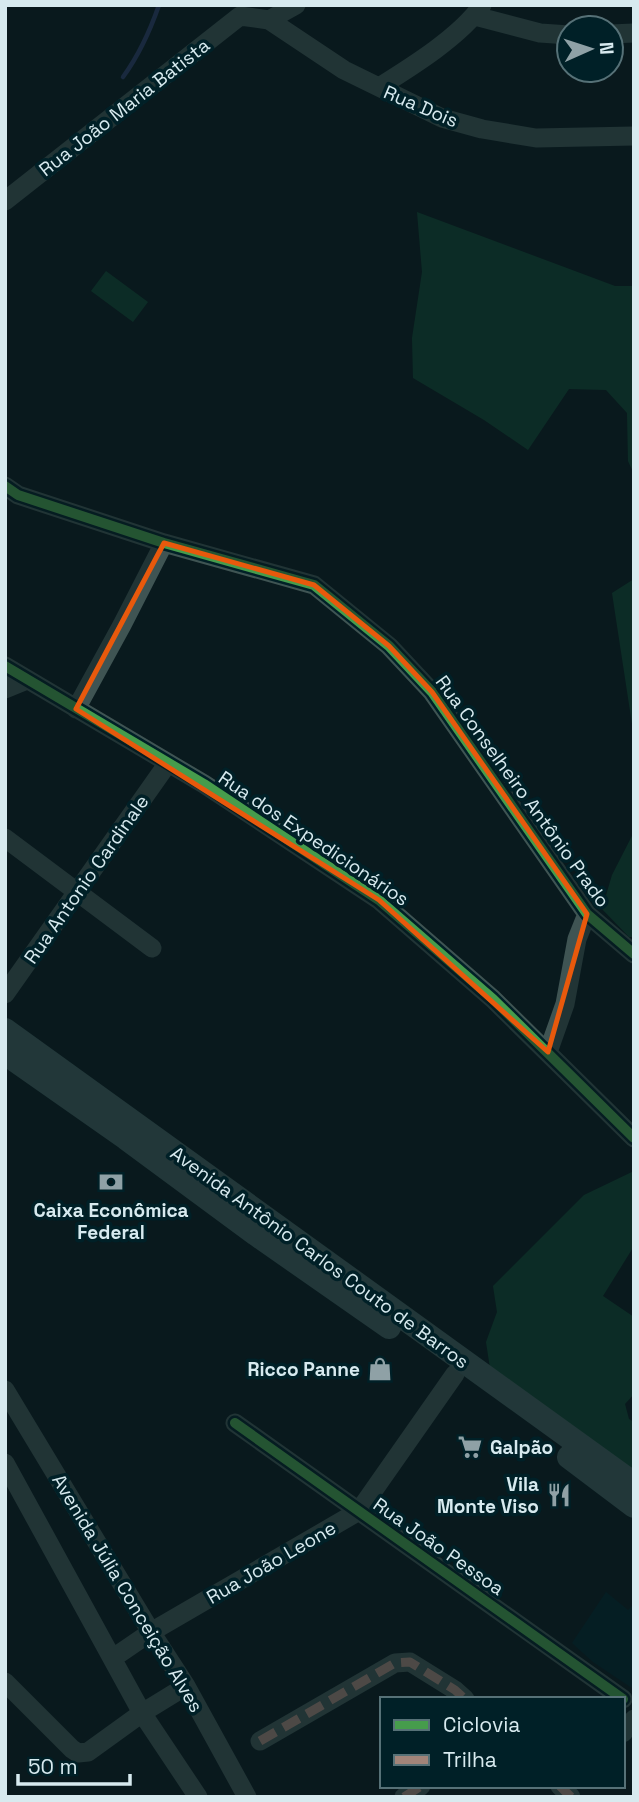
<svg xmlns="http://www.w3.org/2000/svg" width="639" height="1802" font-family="'Space Grotesk',sans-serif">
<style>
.built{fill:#02242b}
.green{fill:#114431}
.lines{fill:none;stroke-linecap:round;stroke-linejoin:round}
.stream{stroke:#2e3c66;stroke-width:4.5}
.minor{stroke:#3f5453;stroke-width:19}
.major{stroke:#405c5c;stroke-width:24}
.quiet{stroke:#a18479;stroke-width:9;stroke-dasharray:18 9;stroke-linecap:butt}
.cycleway-casing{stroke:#002027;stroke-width:15}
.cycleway{stroke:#469c4c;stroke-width:10}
.marked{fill:none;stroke:#e8590c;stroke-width:5;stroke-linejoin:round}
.labels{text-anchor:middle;stroke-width:7;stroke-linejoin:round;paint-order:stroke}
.street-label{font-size:19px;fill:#d7eaef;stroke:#002027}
.poi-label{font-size:19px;font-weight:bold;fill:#d7eaef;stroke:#002027;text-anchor:end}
</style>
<rect width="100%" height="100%" fill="#091a1e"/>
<path class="built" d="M 606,1592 L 628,1610 L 634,1604 L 634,1687 L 632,1688 L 593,1662 L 572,1643 Z"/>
<path class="green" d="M 417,212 L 615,286 L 634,286 L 634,474 L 628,461 L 627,413 L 606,390 L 569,389 L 528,450 L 484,420 L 413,378 L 412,338 L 422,272 Z
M 106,271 L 148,302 L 133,322 L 91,291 Z
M 634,579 L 634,737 L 612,593 Z
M 634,832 L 634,937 L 629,937 L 602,909 L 612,875 Z
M 634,1171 L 634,1246 L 603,1296 L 634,1317 L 634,1394 L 625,1404 L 629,1419 L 634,1422 L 634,1475 L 490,1368 L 486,1342 L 497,1312 L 493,1286 L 584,1195 Z"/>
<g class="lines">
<path class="stream" d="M 123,77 C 139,55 150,31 159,5"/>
<path class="minor" d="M 240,16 L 269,20 L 344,70 L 442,118 L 482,129 L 536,138 L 634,136
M 475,16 L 540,33 L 569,35
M 269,20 L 296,5
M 611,34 L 634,33
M 379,87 C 411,67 461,36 482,5
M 5,201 L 240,16
M 5,486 L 18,495 L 164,543 L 314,585 L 389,646 L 432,692 L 587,914 L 634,954
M 5,666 L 204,784 L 379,900 L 493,999 L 634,1138
M 5,689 L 27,680
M 76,709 L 122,625 L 164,543
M 5,838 L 152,948
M 5,994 L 168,763
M 548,1052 L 565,1004 L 577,939 L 587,914
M 5,1390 L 151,1632 L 186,1686 L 247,1797
M 235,1423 L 623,1699
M 5,1463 L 142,1713 L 198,1797
M 113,1658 L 151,1632 L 359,1511 L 455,1374
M 5,1682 L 72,1749 L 78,1753 L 88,1752 L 142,1713 L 186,1686
M 623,1733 L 634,1719
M 260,1741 L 395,1663 L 410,1662 L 455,1690 L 465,1699
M 560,1786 L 571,1797
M 404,1797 L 421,1786"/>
<path class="major" d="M 5,1030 L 634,1484
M 5,1053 L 126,1138 L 256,1234 L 389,1327
M 569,1457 L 634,1506"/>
<path class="quiet" d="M 260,1741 L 395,1663 L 410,1662 L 455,1690 L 465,1699
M 560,1786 L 571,1797
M 404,1797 L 421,1786"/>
<g class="cycleway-casing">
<path id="cycleway" d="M 5,486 L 18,495 L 164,543 L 314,585 L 389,646 L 432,692 L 587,914 L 634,954
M 5,666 L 204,784 L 379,900 L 493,999 L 634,1138
M 235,1423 L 623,1699"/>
</g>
<use href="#cycleway" class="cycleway"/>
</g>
<path d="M0 0H639V1802H0ZM 164,543 L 314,585 L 389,646 L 432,692 L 587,914 L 548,1052 L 379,900 L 76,709 Z" fill="#091a1e" fill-opacity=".55" fill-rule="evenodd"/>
<path class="marked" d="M 164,543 L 314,585 L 389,646 L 432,692 L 587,914 L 548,1052 L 379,900 L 76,709 Z"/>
<defs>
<g id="bank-bare" transform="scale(1.89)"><path d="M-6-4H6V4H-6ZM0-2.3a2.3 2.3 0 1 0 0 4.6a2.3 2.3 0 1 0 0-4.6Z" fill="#8fa1a6" stroke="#002027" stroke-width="2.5" paint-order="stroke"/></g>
<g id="shop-bare" transform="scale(1.89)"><path d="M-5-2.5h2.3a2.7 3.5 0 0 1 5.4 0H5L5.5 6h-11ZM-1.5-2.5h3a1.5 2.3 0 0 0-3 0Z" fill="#8fa1a6" stroke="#002027" stroke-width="2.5" paint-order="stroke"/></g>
<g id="supermarket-bare" transform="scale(1.89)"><path d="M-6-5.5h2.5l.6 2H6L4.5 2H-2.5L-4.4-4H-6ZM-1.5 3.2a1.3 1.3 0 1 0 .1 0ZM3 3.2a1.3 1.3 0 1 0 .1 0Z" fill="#8fa1a6" stroke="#002027" stroke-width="2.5" paint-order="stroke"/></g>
<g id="restaurant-bare" transform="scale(1.89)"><path d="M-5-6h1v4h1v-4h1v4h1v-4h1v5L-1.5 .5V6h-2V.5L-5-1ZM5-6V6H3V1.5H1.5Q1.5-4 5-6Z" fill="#8fa1a6" stroke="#002027" stroke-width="2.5" paint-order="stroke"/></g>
</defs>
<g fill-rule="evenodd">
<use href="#bank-bare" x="111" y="1182"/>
<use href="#shop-bare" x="380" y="1369"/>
<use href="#supermarket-bare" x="470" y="1447"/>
<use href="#restaurant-bare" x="559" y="1495"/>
</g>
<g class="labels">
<g class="street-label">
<text transform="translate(421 106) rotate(23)" y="7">Rua Dois</text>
<text transform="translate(124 107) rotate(-38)" y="7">Rua João Maria Batista</text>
<text transform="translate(523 791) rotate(54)" y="7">Rua Conselheiro Antônio Prado</text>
<text transform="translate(314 838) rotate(34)" y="7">Rua dos Expedicionários</text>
<text transform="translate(86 879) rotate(-55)" y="7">Rua Antonio Cardinale</text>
<text transform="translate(320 1257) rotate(36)" y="7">Avenida Antônio Carlos Couto de Barros</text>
<text transform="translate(439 1546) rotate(35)" y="7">Rua João Pessoa</text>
<text transform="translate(271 1562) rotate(-30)" y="7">Rua João Leone</text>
<text transform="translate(128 1593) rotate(59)" y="7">Avenida Júlia Conceição Alves</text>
</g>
<g class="poi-label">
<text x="111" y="1217" text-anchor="middle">Caixa Econômica<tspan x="111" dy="22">Federal</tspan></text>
<text x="360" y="1376">Ricco Panne</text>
<text x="490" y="1454" text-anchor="start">Galpão</text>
<text x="539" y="1491">Vila<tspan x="539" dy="22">Monte Viso</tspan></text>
</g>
</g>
<rect width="639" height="1802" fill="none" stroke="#d7eaef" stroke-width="14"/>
<rect x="380" y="1697" width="245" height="91" fill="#002027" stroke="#567177" stroke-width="2"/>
<rect x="394" y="1720" width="35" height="10" fill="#469c4c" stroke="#567177" stroke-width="2"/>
<text x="443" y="1732" font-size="21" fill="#d7eaef">Ciclovia</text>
<rect x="394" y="1755" width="35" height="10" fill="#a18479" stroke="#567177" stroke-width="2"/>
<text x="443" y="1767" font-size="21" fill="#d7eaef">Trilha</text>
<g transform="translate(590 49) rotate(87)"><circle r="33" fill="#002027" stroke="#567177" stroke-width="2"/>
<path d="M0-5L12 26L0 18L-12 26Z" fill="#8fa1a6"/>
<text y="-10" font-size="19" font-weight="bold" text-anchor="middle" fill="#d7eaef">N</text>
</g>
<path d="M18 1774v10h112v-10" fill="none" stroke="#d7eaef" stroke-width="3.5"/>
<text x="28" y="1774" font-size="21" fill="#d7eaef" stroke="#002027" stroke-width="5" paint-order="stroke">50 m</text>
</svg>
